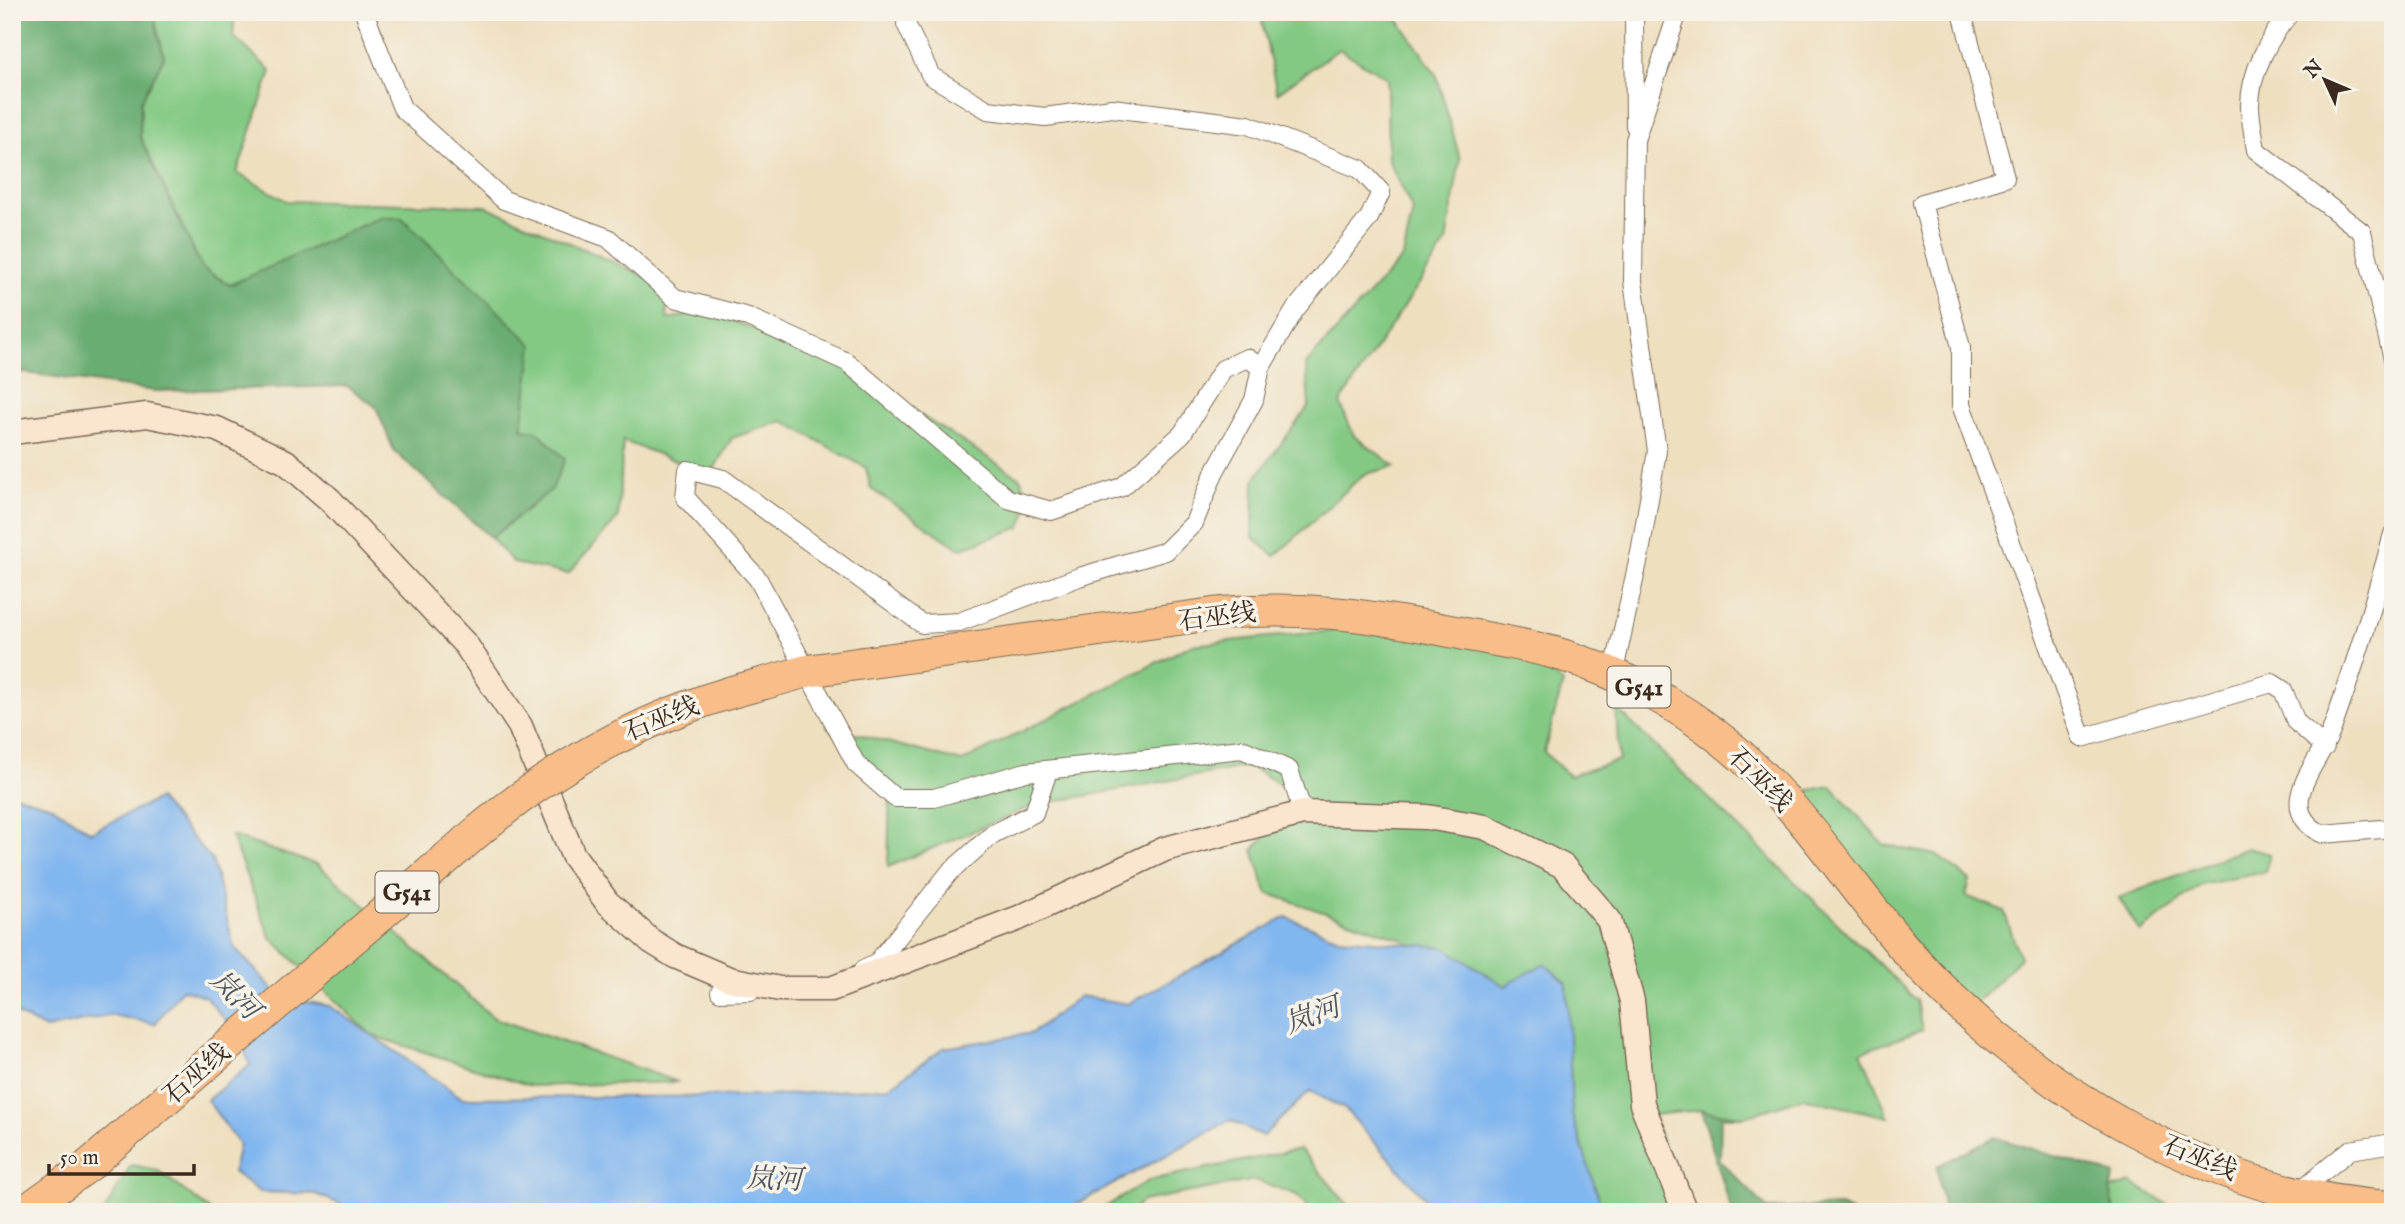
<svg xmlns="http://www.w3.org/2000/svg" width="2405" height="1224" font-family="'IM FELL English','Noto Serif SC',serif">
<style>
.green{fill:#83c984;stroke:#5f7a51;stroke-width:2}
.forest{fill:#6aad72;stroke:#526c48;stroke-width:2}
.water{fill:#81b6ef;stroke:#5e7086;stroke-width:2}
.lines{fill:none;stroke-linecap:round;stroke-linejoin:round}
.street-casing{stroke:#7a6956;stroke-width:20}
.secondary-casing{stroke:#7a6956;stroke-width:27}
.highway-casing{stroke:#7a6956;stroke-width:34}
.street{stroke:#fff;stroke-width:18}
.secondary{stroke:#fce5cf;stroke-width:24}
.highway{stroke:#f8bd88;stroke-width:32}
.highway-bridge-casing{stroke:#7a6956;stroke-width:34;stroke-linecap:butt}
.highway-bridge{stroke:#f8bd88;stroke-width:32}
.labels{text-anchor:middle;stroke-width:7;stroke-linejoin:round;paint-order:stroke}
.shield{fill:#f7f3e8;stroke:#73665b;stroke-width:2}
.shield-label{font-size:24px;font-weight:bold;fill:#3b2a1e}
.street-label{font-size:26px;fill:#3b2a1e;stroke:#f7f3e8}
.water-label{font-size:28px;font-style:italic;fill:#50545d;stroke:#f7f3e8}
</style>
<rect width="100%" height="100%" fill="#f7f3e8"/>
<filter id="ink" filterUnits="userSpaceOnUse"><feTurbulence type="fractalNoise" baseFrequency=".0143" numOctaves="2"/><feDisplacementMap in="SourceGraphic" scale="14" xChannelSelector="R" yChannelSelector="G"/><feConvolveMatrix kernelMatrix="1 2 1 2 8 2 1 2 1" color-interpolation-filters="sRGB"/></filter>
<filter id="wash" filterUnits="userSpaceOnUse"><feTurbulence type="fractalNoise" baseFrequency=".00686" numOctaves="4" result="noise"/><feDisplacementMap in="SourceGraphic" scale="28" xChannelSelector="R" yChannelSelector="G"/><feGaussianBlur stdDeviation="1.57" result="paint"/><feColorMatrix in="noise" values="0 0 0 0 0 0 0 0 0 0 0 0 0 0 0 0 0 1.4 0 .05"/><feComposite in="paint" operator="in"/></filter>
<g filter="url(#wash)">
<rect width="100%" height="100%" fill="#eedfbf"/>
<path class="green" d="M 153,12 L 235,12 L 233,36 L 271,71 L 237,173 L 287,201 L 486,206 L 665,285 L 667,319 L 706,312 L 815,349 L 1020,478 L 1031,499 L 1021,527 L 960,549 L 871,489 L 866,468 L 783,421 L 732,438 L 711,474 L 623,441 L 618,518 L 568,574 L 514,563 L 491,538 L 552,489 L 522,430 L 381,217 L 230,285 L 202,268 L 140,137 L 141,101 L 164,57 Z
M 1260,12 L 1393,12 L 1437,76 L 1460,159 L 1446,243 L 1340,403 L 1354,436 L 1395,466 L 1363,475 L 1275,556 L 1253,538 L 1254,480 L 1309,406 L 1306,364 L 1403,257 L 1413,211 L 1388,160 L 1387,78 L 1339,49 L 1277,93 Z
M 1348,629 L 1507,644 L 1563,683 L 1544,752 L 1569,776 L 1619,760 L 1616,708 L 1916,1000 L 1922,1030 L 1861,1052 L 1889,1117 L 1803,1098 L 1744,1117 L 1701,1110 L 1653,1115 L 1686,1212 L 1567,1212 L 1517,1077 L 1405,940 L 1267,893 L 1253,850 L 1301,797 L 1249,766 L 1035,805 L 888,867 L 890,790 L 827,726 L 962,762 L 1191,645 Z
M 1831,786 L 1884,845 L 1936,855 L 1970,880 L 1966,896 L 2004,911 L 2020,958 L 1977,1002 L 1937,1007 L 1922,952 L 1786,794 Z
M 231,836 L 318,865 L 494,1018 L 678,1082 L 531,1086 L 371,1035 L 270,937 Z
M 2247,848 L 2270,854 L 2265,872 L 2201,885 L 2140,932 L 2119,898 Z
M 1300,1149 L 1354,1212 L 1312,1212 L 1297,1195 L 1255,1180 L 1142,1201 L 1132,1212 L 1097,1212 L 1150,1180 Z
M 131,1165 L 157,1170 L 212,1212 L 104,1212 Z
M 2132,1183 L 2169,1205 L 2168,1212 L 2115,1212 L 2110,1189 Z"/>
<path class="forest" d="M 12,12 L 153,12 L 164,57 L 141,101 L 140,137 L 202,268 L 230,285 L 381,217 L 402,218 L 533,345 L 522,429 L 537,431 L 565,459 L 552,489 L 491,538 L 394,451 L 376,407 L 347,386 L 155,391 L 12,371 Z
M 1701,1110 L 1744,1117 L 1721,1117 L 1720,1161 L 1768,1209 L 1841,1206 L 1853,1212 L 1732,1212 Z
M 1994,1137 L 2115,1175 L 2110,1189 L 2115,1212 L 1944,1212 L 1937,1166 Z"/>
<path class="water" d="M 12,794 L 52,806 L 91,832 L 158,799 L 212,860 L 234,947 L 280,997 L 330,1006 L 462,1098 L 769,1096 L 889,1087 L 944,1048 L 1032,1033 L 1080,996 L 1128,1004 L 1286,917 L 1339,938 L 1443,947 L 1505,986 L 1544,964 L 1567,983 L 1572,1115 L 1603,1212 L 1437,1212 L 1345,1109 L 1310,1091 L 1263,1136 L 1230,1120 L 1063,1212 L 359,1212 L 316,1194 L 260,1192 L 233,1172 L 239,1144 L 207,1100 L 250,1065 L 240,1037 L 205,996 L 182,989 L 155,1024 L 111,1015 L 46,1029 L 12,1012 Z"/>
</g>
<g filter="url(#ink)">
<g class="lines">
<g class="street-casing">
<path id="street" d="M 364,12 L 402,108 L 504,200 L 608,238 L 675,298 L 748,317 L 847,362 L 1008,499 L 1051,511 L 1122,487 L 1182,434 L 1223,369 L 1247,358 L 1261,367 L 1254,400 L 1214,473 L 1194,523 L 1166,551 L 1079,577 L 959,622 L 922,624 L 723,479 L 688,470 L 685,497 L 758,579 L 856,764 L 895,798 L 934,798 L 1026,772 L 1242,749 L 1289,770 L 1303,813
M 908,12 L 906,24 L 931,76 L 988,110 L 1045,117 L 1112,108 L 1248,125 L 1360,169 L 1381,192 L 1369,218 L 1295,310 L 1261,367
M 1634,12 L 1635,126
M 1962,12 L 2005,178 L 1922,203 L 1961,347 L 1961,405 L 2082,738 L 2272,683 L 2283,690 L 2296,722 L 2325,747
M 2291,12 C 2269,37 2250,73 2250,106 C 2250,120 2254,136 2256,150 L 2362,232 L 2393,359
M 2393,534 C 2375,600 2355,665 2332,729 C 2324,751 2304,774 2300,797 C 2297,814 2308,828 2323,834 L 2393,828
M 1613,675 L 1640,553 L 1657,451 L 1633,281 L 1635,140 L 1678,12
M 863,970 L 876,964 L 950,872 L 993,834 L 1034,813 L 1048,771
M 720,992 L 751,991
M 2298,1192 L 2350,1150 L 2393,1143"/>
</g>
<g class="secondary-casing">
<path id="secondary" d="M 12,432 L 147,415 L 217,429 L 286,462 L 329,499 L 466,645 L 520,726 L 573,855 L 607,902 L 651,941 L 675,956 L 729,979 L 780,989 L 831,989 L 1019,918 L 1165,849 L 1303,813 L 1427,817 L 1485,827 L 1563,866 L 1609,920 L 1632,1001 L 1642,1104 L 1685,1212"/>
</g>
<g class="highway-casing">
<path id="highway" d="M 765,683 L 807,671 L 1213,614 C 1301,604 1374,616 1460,633 C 1493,640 1529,645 1562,655 C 1620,673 1678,704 1726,743 C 1800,803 1849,886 1912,957 C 2029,1087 2214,1198 2393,1207
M 24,1212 L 88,1166"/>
</g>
<use href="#street" class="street"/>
<use href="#secondary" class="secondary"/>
<use href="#highway" class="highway"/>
<g class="highway-bridge-casing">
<path id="highway-bridge" d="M 88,1166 L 483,827 C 567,757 659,709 765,683"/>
</g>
<use href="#highway-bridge" class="highway-bridge"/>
</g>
</g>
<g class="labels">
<g class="shield">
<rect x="1607.5" y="666.5" width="63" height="41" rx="5"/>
<rect x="375.5" y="871.5" width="63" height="41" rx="5"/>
</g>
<g class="shield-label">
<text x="1639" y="695">G541</text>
<text x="407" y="900">G541</text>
</g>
<g class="street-label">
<text transform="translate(1217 616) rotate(-7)" y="9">石巫线</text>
<text transform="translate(661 718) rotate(-22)" y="9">石巫线</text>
<text transform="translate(1761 779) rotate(45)" y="9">石巫线</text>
<text transform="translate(196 1073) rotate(-41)" y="9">石巫线</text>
<text transform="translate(2200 1157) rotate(22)" y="9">石巫线</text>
</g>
<g class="water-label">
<text transform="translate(236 994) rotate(45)" y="10">岚河</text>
<text transform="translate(1312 1014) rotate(-20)" y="10">岚河</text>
<text transform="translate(774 1178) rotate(2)" y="10">岚河</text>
</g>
</g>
<rect width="2405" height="1224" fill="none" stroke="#f7f3e8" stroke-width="42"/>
<g transform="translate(2325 80) rotate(314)" stroke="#f7f3e8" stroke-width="5" paint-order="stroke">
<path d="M0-5L12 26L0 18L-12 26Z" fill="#3b2a1e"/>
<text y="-10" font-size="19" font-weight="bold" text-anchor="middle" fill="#3b2a1e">N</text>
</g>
<path d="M49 1164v10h145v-10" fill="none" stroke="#3b2a1e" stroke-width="3.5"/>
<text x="60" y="1164" font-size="21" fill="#3b2a1e" stroke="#f7f3e8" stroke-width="5" paint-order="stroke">50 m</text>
</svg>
